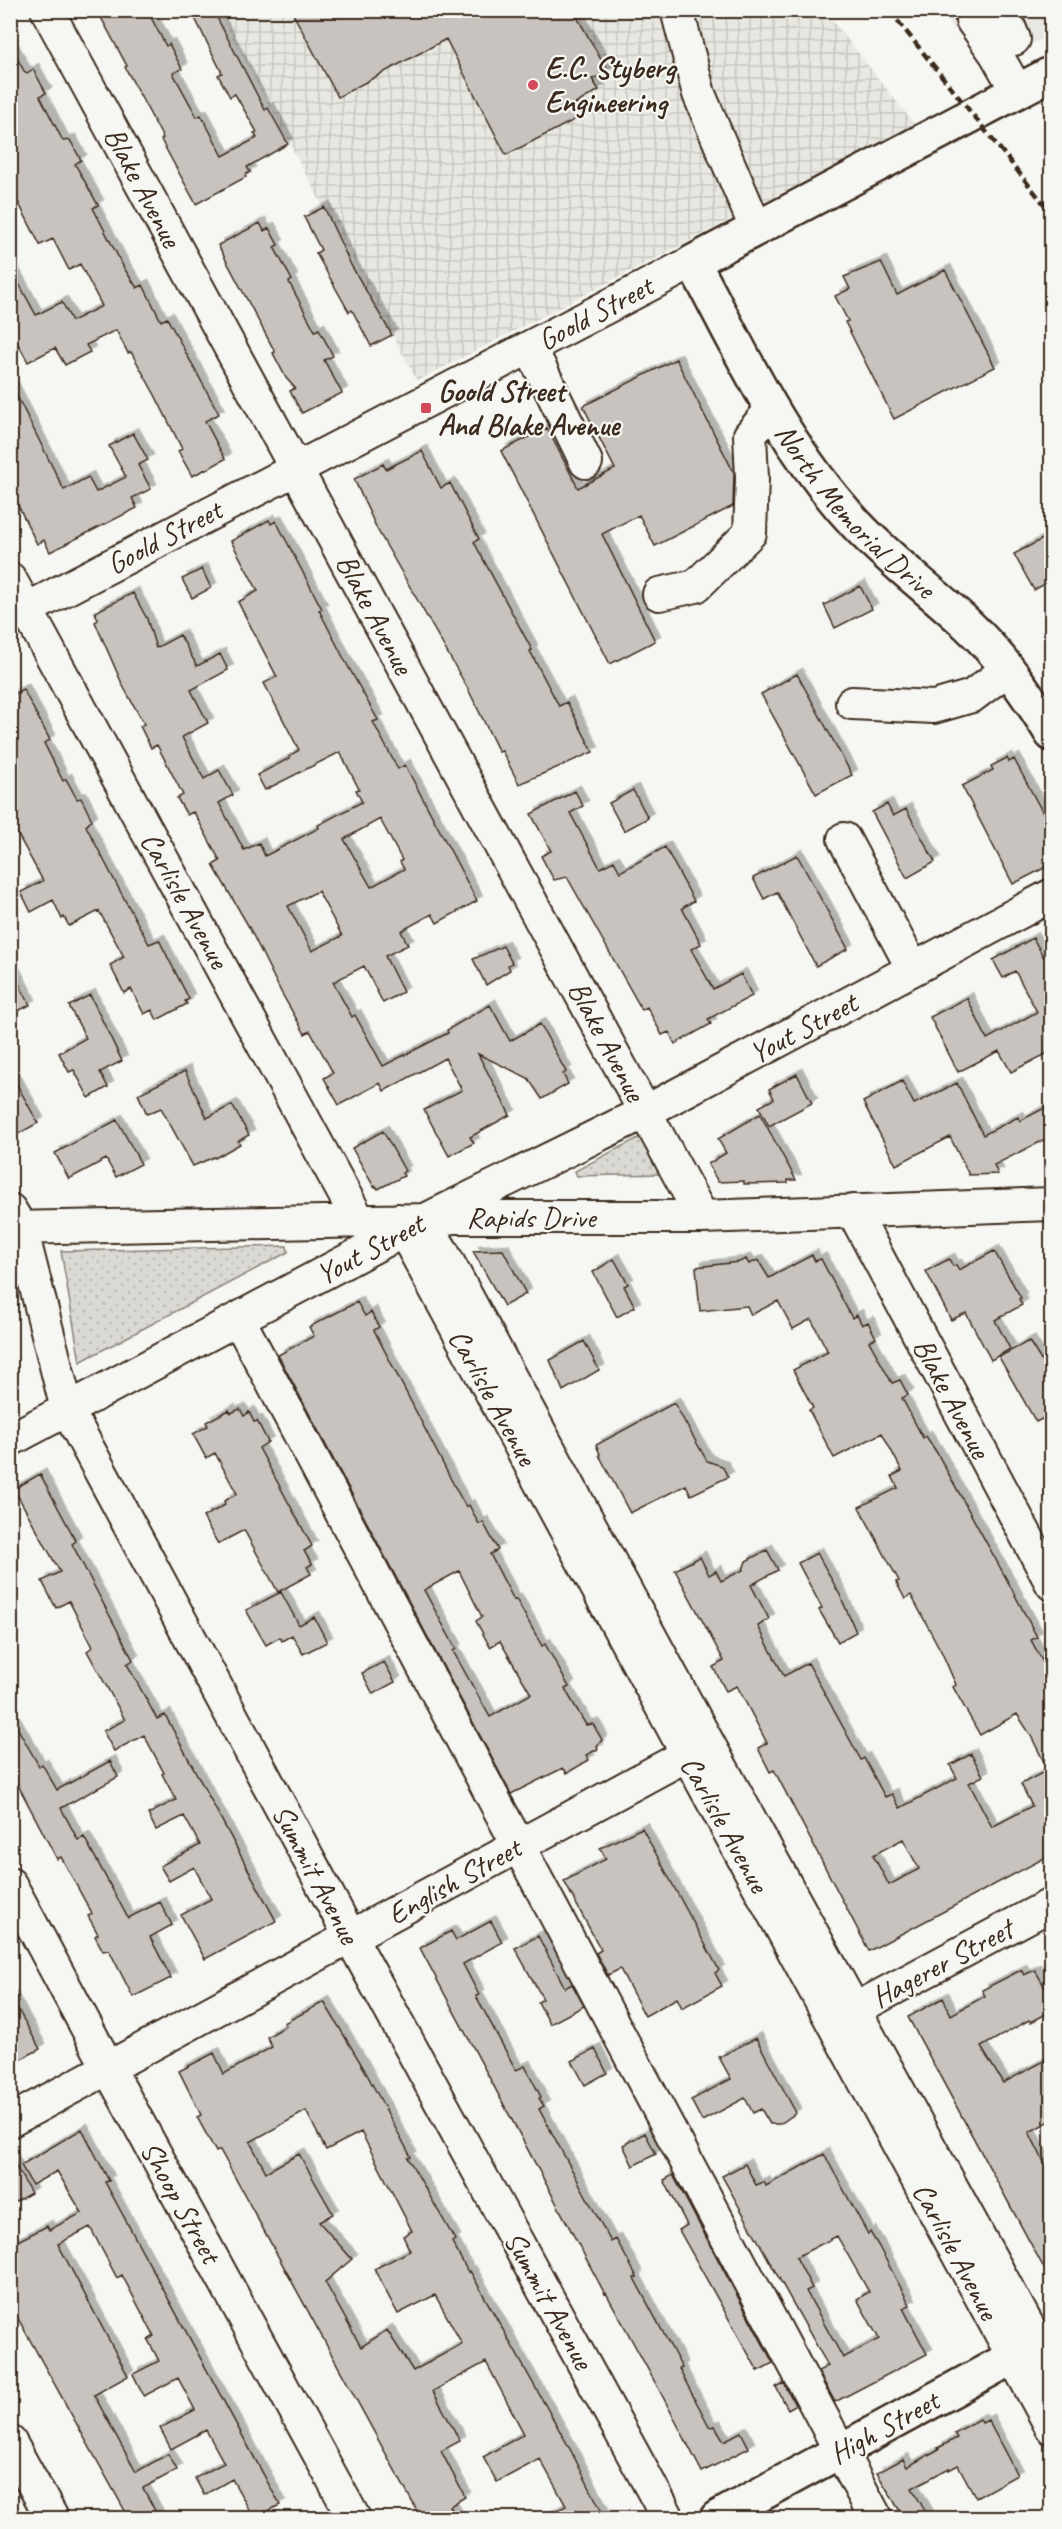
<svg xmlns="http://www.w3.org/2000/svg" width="1062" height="2529" font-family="Caveat,sans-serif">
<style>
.built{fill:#e8e7e2}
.industrial{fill:url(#industrial-grid)}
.grass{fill:url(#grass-dots);stroke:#8a8278;stroke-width:1.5}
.building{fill:#c8c3be;stroke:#3b2a1e;stroke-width:1.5;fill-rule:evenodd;filter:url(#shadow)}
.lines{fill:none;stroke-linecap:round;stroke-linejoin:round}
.minor-casing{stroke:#3b2a1e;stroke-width:36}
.major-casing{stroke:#3b2a1e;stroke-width:38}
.minor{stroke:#f6f6f2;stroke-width:32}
.major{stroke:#f6f6f2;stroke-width:33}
.rail{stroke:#3b2a1e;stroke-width:4.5;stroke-dasharray:9 4.5;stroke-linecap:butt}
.poi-dot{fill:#d1495b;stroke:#f6f6f2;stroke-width:2}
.labels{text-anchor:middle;stroke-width:4.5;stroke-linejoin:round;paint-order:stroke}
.poi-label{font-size:30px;font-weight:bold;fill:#3b2a1e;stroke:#f6f6f2;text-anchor:start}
.street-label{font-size:30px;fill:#3b2a1e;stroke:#f6f6f2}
</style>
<defs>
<pattern id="industrial-grid" width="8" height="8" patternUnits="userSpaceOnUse" patternTransform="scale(1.5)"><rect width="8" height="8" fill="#e8e7e2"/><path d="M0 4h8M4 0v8" fill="none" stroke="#c8c6c1"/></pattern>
<pattern id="grass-dots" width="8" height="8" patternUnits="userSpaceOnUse" patternTransform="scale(1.5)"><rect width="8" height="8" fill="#dad9d3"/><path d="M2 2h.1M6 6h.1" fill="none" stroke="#bcbab5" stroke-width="1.8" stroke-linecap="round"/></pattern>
<filter id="shadow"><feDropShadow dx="5.5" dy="-5.5" stdDeviation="0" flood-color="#0004"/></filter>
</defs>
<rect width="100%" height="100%" fill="#f6f6f2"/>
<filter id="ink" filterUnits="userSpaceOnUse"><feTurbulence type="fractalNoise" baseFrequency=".0167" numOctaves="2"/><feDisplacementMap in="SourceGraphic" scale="12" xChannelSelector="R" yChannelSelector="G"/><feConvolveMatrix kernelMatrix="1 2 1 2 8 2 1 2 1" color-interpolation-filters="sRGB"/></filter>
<g filter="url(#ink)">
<path class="built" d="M 940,11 L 1051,11 L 1051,34 L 986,68 Z"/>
<path class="industrial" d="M 218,11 L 825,11 L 915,125 L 417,381 Z"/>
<path class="grass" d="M 642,1136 L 662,1174 L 577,1176 L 575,1171 Z
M 287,1246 L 288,1252 L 80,1362 L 61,1251 Z"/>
<path class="building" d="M 97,10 L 147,10 L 166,46 L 169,44 L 182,69 L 173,73 L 197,117 L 201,115 L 223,156 L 257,138 L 254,133 L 257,132 L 235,94 L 230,97 L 218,75 L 222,73 L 191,10 L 213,10 L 265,110 L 268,108 L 288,144 L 247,167 L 250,172 L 245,175 L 246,177 L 196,204 L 161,140 L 163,138 L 125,67 L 127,66 Z
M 291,10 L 573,10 L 608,72 L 592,79 L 599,90 L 572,106 L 578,118 L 506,155 L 446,39 L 338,97 Z
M 10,45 L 24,71 L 27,73 L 33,69 L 46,93 L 40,96 L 63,141 L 70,140 L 81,160 L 75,164 L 98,205 L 93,208 L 124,268 L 137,288 L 143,285 L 161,321 L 167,318 L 219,414 L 205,421 L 225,459 L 206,470 L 206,469 L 192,476 L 178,451 L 182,449 L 155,395 L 131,352 L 128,353 L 116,330 L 86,345 L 90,352 L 65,365 L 55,348 L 28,362 L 10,329 L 10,267 L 36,315 L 62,302 L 72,321 L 102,306 L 80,264 L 69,270 L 53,239 L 40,245 L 10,186 Z
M 324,207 L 351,265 L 392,335 L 371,346 L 352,310 L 349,312 L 316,253 L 321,250 L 304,217 Z
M 260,223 L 264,231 L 269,228 L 278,245 L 274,247 L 292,280 L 289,282 L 315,331 L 319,329 L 333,356 L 324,360 L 342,393 L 302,413 L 290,391 L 295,388 L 286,378 L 273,353 L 275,352 L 218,245 Z
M 881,262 L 897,295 L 945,270 L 995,367 L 894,419 L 845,322 L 848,321 L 835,296 L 850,289 L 844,277 Z
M 676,359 L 734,473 L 733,506 L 655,546 L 639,515 L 602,534 L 655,641 L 610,664 L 501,451 L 547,428 L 578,488 L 615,469 L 583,406 Z
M 10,382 L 64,490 L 88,477 L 96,492 L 126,477 L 109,446 L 133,433 L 148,460 L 138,465 L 151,489 L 132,498 L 137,508 L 50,552 L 44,540 L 37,544 L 10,489 Z
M 422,451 L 441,488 L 450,483 L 479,539 L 474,542 L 532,650 L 530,651 L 559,706 L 567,702 L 593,752 L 519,784 L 502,751 L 499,752 L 468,689 L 377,529 L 354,479 L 383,464 L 386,469 Z
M 269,520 L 271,524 L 276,521 L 322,609 L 319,610 L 344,659 L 378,720 L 373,722 L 398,769 L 405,765 L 477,901 L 437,923 L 432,914 L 401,931 L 408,945 L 385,956 L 403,992 L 383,1003 L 364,966 L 333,982 L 352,1017 L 355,1015 L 383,1066 L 448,1033 L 447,1030 L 490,1005 L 510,1041 L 540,1024 L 566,1072 L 563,1074 L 568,1084 L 542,1099 L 528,1078 L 478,1054 L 510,1115 L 470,1137 L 474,1143 L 449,1156 L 424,1110 L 462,1090 L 445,1058 L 384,1091 L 380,1083 L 339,1105 L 324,1078 L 333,1073 L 310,1031 L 305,1034 L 281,992 L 249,927 L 213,865 L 220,861 L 196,816 L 193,812 L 187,815 L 177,798 L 183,795 L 181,791 L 157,745 L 151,748 L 140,726 L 144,724 L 123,686 L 95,622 L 98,620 L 95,612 L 133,593 L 147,619 L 156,648 L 180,635 L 197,666 L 220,654 L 228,670 L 191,690 L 208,723 L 182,737 L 204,779 L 219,770 L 233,795 L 219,803 L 244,850 L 259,843 L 265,856 L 319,828 L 318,825 L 362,802 L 356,790 L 359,789 L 340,752 L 265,790 L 257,775 L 290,758 L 289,756 L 299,750 L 264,683 L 277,677 L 238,602 L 258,591 L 231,541 ZM 380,819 L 402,860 L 400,862 L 404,869 L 371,887 L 344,839 ZM 318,891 L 342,936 L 312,951 L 288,906 Z
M 1052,534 L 1052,580 L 1034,590 L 1014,554 Z
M 202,569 L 211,588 L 192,598 L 182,579 Z
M 860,586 L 872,609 L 835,628 L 824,605 Z
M 797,674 L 852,775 L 816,794 L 761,694 Z
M 23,689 L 50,740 L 44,743 L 63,781 L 66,779 L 77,799 L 81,798 L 92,820 L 86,826 L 119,889 L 149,944 L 159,940 L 189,999 L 185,1001 L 187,1004 L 157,1020 L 152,1010 L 144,1014 L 131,989 L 124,993 L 110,965 L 124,957 L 99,911 L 69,926 L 64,917 L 62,919 L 53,900 L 31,912 L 21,892 L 43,881 L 10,820 L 10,696 Z
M 1007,758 L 1009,762 L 1014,759 L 1052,830 L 1052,864 L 1013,884 L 962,786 L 993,770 L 991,766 Z
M 633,790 L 648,818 L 624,831 L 609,803 Z
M 575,791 L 583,806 L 570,813 L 600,868 L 614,861 L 620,872 L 665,847 L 694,901 L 682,908 L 701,944 L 691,949 L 713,989 L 741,974 L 752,996 L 708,1019 L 711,1024 L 675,1044 L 669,1032 L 662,1035 L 647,1007 L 642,1010 L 567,877 L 554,880 L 541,856 L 551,851 L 531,814 Z
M 887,804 L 893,816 L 906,809 L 935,862 L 907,878 L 872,812 Z
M 797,855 L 848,949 L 816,966 L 777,892 L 764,899 L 753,878 Z
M 1033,938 L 1052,972 L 1052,1051 L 1011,1072 L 999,1051 L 958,1072 L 930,1017 L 967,998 L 987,1039 L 1037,1012 L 1015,971 L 1003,978 L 993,960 Z
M 503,946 L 512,963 L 508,965 L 510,970 L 486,985 L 473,959 Z
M 10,966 L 30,1005 L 10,1015 Z
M 90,995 L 122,1061 L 100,1072 L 108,1087 L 89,1098 L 74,1070 L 69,1072 L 59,1053 L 86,1038 L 69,1006 Z
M 185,1071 L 207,1118 L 232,1105 L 249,1135 L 238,1141 L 240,1144 L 215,1158 L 214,1157 L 193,1166 L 161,1108 L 147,1114 L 138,1094 Z
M 10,1072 L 38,1123 L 18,1134 L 10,1120 Z
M 797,1074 L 812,1103 L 769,1126 L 759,1107 L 774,1099 L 769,1089 Z
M 902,1081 L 914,1104 L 957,1083 L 983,1135 L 1018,1117 L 1020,1121 L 1052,1104 L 1052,1136 L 994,1165 L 998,1174 L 969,1175 L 950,1137 L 896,1165 L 863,1102 Z
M 760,1114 L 796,1180 L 788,1180 L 788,1183 L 744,1184 L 744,1181 L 718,1182 L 708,1164 L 726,1153 L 718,1139 Z
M 117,1120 L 141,1164 L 116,1177 L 106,1159 L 69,1179 L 55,1153 Z
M 383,1131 L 405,1171 L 402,1173 L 404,1176 L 378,1189 L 376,1186 L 374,1187 L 352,1148 Z
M 503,1250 L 526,1294 L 504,1306 L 473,1251 Z
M 994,1251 L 1021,1298 L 1019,1299 L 1022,1305 L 995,1320 L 1010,1349 L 991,1360 L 966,1313 L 951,1320 L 926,1271 L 949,1259 L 953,1266 L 956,1265 L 959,1270 Z
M 812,1255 L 815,1261 L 821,1259 L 852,1318 L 857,1315 L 862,1325 L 868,1322 L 876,1338 L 869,1341 L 892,1383 L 900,1380 L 908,1395 L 902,1398 L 923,1438 L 926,1436 L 937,1453 L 1007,1580 L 1037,1637 L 1031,1640 L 1052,1679 L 1052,1854 L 869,1951 L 774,1770 L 770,1772 L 758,1748 L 767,1743 L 737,1686 L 726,1691 L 713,1667 L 724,1661 L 675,1570 L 700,1557 L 709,1575 L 716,1571 L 721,1581 L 743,1570 L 746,1561 L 767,1550 L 778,1570 L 751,1585 L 769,1619 L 758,1626 L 784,1676 L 808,1663 L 861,1760 L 864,1758 L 885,1797 L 892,1794 L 900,1808 L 957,1778 L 950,1765 L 971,1754 L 983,1776 L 969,1783 L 992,1827 L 1032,1806 L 1021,1784 L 1048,1770 L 1030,1734 L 1017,1714 L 980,1735 L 953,1687 L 956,1685 L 942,1653 L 911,1595 L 905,1599 L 896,1582 L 899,1581 L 859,1507 L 898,1488 L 892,1476 L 902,1471 L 882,1433 L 834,1458 L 809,1410 L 813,1408 L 793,1370 L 828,1352 L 811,1319 L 793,1329 L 778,1301 L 751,1315 L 747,1306 L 700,1311 L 696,1267 L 739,1262 L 746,1259 L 749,1264 L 758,1260 L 769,1278 ZM 903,1839 L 919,1869 L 889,1885 L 873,1855 Z
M 614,1259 L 628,1284 L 624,1286 L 635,1307 L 617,1317 L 593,1272 Z
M 357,1302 L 365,1316 L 371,1312 L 379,1327 L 374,1330 L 457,1491 L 466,1507 L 469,1505 L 479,1524 L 483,1522 L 498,1550 L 490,1554 L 514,1600 L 516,1599 L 542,1646 L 545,1644 L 569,1687 L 565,1689 L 586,1725 L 593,1724 L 602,1740 L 597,1746 L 598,1749 L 586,1755 L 589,1760 L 567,1773 L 563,1768 L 511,1794 L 278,1355 L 314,1336 L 309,1327 ZM 459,1571 L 482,1617 L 476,1621 L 490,1647 L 500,1641 L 531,1694 L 490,1717 L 453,1651 L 456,1649 L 424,1590 Z
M 584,1341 L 599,1370 L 563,1391 L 550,1360 Z
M 1029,1341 L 1052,1378 L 1052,1414 L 1036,1422 L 999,1357 Z
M 674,1403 L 707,1461 L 722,1466 L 728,1477 L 691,1495 L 686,1485 L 630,1513 L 599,1455 L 600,1454 L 596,1445 Z
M 240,1409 L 244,1416 L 249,1412 L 254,1422 L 257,1421 L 268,1442 L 259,1448 L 312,1546 L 304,1551 L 312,1564 L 307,1567 L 311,1574 L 278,1592 L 244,1530 L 218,1544 L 203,1517 L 225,1505 L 224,1501 L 237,1494 L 215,1453 L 206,1458 L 193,1434 L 208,1426 L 206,1422 L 229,1410 L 231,1413 Z
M 40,1474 L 76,1541 L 72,1544 L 133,1660 L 127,1664 L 157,1719 L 165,1715 L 276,1921 L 205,1959 L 181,1915 L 211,1899 L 194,1867 L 169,1881 L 160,1866 L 200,1845 L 184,1816 L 156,1830 L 148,1814 L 176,1800 L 162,1774 L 164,1773 L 144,1735 L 114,1751 L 103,1731 L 125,1720 L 87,1651 L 93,1647 L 69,1601 L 56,1608 L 42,1581 L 60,1572 L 14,1489 Z
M 817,1553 L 840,1595 L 856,1632 L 838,1642 L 819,1610 L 822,1608 L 798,1563 Z
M 281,1592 L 299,1625 L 314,1617 L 327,1642 L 303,1654 L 292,1635 L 282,1641 L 280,1637 L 266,1645 L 246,1610 Z
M 384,1662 L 395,1682 L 373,1694 L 362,1673 Z
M 10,1715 L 39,1766 L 42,1764 L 57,1790 L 110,1761 L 118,1777 L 61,1808 L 78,1840 L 84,1837 L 128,1918 L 160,1902 L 172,1925 L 150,1937 L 171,1978 L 133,1997 L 109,1950 L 103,1951 L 95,1936 L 98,1934 L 88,1916 L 92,1914 L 61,1857 L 57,1859 L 10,1770 Z
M 642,1828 L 719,1970 L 715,1973 L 722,1986 L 682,2008 L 677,1998 L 645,2016 L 620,1969 L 608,1975 L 596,1953 L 601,1950 L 564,1881 L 606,1859 L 600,1848 Z
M 491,1921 L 502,1942 L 463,1964 L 479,1995 L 476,1996 L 516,2070 L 525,2066 L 541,2097 L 539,2098 L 544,2106 L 539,2109 L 611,2242 L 616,2239 L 637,2277 L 634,2278 L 682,2368 L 679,2369 L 709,2426 L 712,2427 L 715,2426 L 724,2441 L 741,2432 L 749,2448 L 702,2472 L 663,2397 L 606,2293 L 605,2294 L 420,1948 L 451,1931 L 456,1940 Z
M 538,1936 L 565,1988 L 572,1984 L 584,2006 L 550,2024 L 538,2002 L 543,1999 L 515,1948 Z
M 1021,1970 L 1024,1975 L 1035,1970 L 1052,2000 L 1052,2011 L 1031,2022 L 1029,2020 L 981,2047 L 1003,2083 L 1046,2060 L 1052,2069 L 1052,2120 L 1029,2132 L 1052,2178 L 1052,2283 L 908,2017 L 943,1998 L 951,2015 L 985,1996 L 982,1990 Z
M 10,1995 L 40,2049 L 10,2065 Z
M 324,2002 L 363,2067 L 411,2157 L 408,2158 L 455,2240 L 452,2242 L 468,2272 L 470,2271 L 570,2449 L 605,2518 L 543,2518 L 566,2506 L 540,2459 L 497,2482 L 483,2457 L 524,2434 L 486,2362 L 433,2391 L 460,2441 L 441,2451 L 465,2497 L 450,2506 L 457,2518 L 421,2518 L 220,2150 L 216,2152 L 197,2117 L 201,2115 L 179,2071 L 214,2053 L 224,2074 L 272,2047 L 267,2037 L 286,2026 L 284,2023 ZM 306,2111 L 326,2150 L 361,2132 L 412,2231 L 403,2236 L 410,2251 L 374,2269 L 398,2314 L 435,2295 L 462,2344 L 413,2371 L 387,2330 L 361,2347 L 325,2282 L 352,2259 L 319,2222 L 333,2214 L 299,2154 L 266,2172 L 250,2142 Z
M 756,2038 L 796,2113 L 780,2124 L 770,2124 L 761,2109 L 753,2113 L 745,2098 L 702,2121 L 691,2100 L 731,2079 L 719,2057 Z
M 595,2049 L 607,2073 L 585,2085 L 572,2061 Z
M 82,2129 L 109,2181 L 105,2182 L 280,2505 L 254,2518 L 232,2479 L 204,2495 L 195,2478 L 224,2463 L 206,2430 L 171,2449 L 160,2428 L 195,2410 L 178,2378 L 144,2396 L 133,2374 L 159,2361 L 148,2340 L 154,2336 L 122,2275 L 117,2278 L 90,2227 L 58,2244 L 128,2376 L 94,2395 L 136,2472 L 168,2454 L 177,2470 L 143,2488 L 159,2518 L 129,2518 L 10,2304 L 10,2245 L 47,2226 L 49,2230 L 82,2213 L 57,2171 L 32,2185 L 21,2165 Z
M 645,2133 L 656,2154 L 633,2166 L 623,2145 Z
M 824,2154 L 868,2234 L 870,2232 L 878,2245 L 910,2305 L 903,2308 L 927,2354 L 835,2402 L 818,2371 L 828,2366 L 722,2176 L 745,2164 L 756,2185 L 764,2182 L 766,2186 ZM 837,2236 L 869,2292 L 857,2299 L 879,2339 L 843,2358 L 806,2291 L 812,2288 L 796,2257 Z
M 10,2156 L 31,2193 L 10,2205 Z
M 673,2175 L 773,2363 L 758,2371 L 679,2230 L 687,2225 L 664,2180 Z
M 784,2383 L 795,2405 L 788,2409 L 776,2387 Z
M 980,2419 L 982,2423 L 988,2420 L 1017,2475 L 976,2498 L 958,2465 L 949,2470 L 949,2468 L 912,2488 L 929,2518 L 904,2518 L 877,2473 L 903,2459 L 907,2467 L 939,2449 L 938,2448 L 957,2438 L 954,2433 Z"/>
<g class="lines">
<g class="minor-casing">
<path id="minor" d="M 47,10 L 702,1217
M 677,10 L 699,94 L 756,228
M 1002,10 L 1014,39
M 972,20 L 996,54 L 1017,91
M 530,347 L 586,462
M 10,579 L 359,1221
M 659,594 L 696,586 L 750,533 L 752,478 L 750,435 L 772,409
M 10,618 L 693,262
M 852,703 L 934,707 L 972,696 L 1008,669
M 844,839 L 913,969
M 10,1210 L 21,1228 L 67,1409 L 351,1938 L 668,2518
M 853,1211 L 1052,1584
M 398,1220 L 1052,2428
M 423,1220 L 442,1251 L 708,1743 L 1052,2370
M 10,1228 L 423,1220 L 454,1217 L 702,1217 L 1052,1204
M 239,1320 L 876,2518
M 10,1440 L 403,1231 L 645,1112 L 1052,895
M 10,1884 L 109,2069 L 354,2518
M 835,2020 L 1052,1904
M 10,2121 L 705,1745
M 10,2442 L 52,2518"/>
</g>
<g class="major-casing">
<g id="major">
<path id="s1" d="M 1052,73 L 693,262 C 741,352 784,447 855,523 C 890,561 932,591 969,626 C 1003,658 1028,695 1052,734"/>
<path d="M 717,2518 L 1013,2357 L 1052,2338"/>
</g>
</g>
<use href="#minor" class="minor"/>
<use href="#major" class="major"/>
<path class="rail" d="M 889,10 L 1052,214"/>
</g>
</g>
<g class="poi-dot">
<circle cx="533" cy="85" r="6"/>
<rect x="420" y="402" width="12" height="12" rx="3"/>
</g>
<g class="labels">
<g class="poi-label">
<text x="545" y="78">E.C. Styberg<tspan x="545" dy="34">Engineering</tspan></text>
<text x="438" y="401">Goold Street<tspan x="438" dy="34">And Blake Avenue</tspan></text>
</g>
<g class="street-label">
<text transform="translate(143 187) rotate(62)" y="10">Blake Avenue</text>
<text transform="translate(595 313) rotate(-28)" y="10">Goold Street</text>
<text dy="10" stroke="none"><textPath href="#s1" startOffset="705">North Memorial Drive</textPath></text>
<text transform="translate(164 537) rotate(-28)" y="10">Goold Street</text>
<text transform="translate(375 614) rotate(62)" y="10">Blake Avenue</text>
<text transform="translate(185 900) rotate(61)" y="10">Carlisle Avenue</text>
<text transform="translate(803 1028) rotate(-28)" y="10">Yout Street</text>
<text transform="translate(607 1041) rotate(62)" y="10">Blake Avenue</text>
<text x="531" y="1227">Rapids Drive</text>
<text transform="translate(370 1249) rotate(-28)" y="10">Yout Street</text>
<text transform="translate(493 1397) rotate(61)" y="10">Carlisle Avenue</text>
<text transform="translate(952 1398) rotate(62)" y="10">Blake Avenue</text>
<text transform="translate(725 1824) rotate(61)" y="10">Carlisle Avenue</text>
<text transform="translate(316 1874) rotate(62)" y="10">Summit Avenue</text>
<text transform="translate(454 1881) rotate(-29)" y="10">English Street</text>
<text transform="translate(942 1963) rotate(-28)" y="10">Hagerer Street</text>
<text transform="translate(181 2202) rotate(61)" y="10">Shoop Street</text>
<text transform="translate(956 2251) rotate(62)" y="10">Carlisle Avenue</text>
<text transform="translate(549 2300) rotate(61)" y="10">Summit Avenue</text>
<text transform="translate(884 2427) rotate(-29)" y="10">High Street</text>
</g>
</g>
<rect width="1062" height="2529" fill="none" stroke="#f6f6f2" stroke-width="36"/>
<rect x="18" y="18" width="1026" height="2493" fill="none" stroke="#3b2a1e" stroke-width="2" filter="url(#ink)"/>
</svg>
